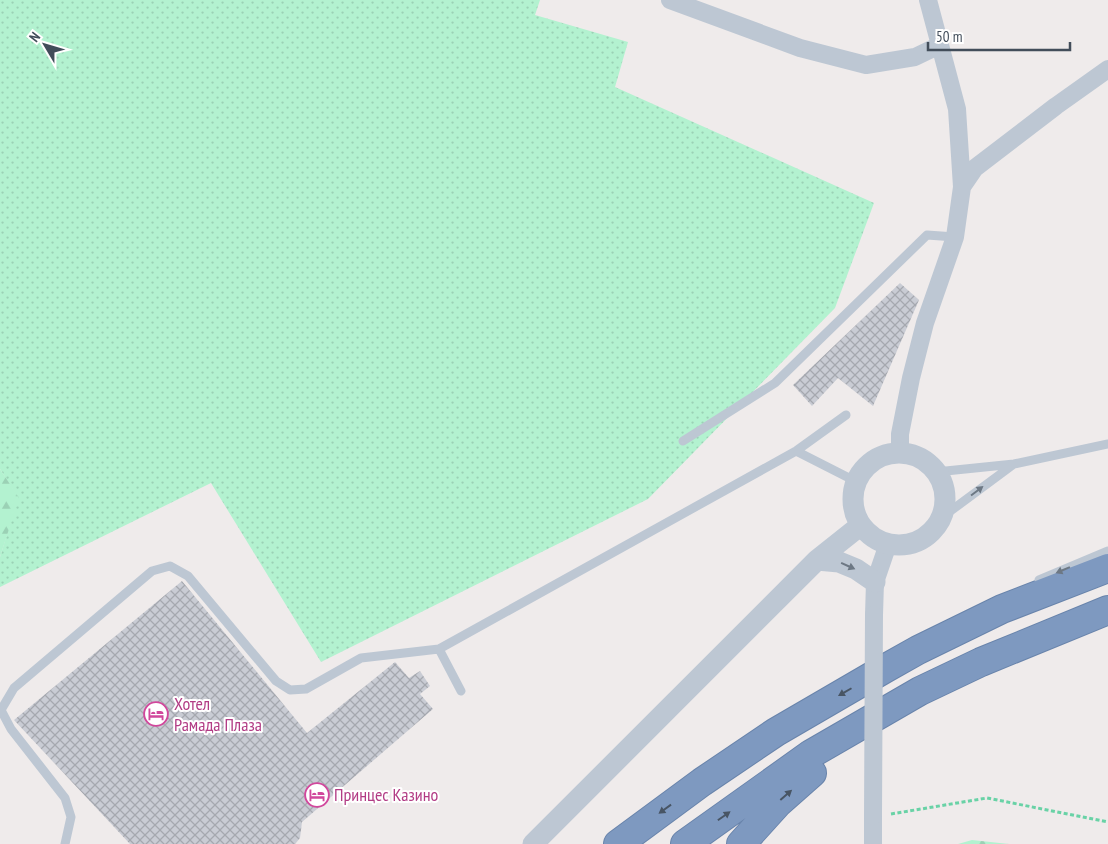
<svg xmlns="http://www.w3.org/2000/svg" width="1108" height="844" font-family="'PT Sans Narrow',sans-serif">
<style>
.grass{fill:url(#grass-dots)}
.forest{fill:url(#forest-firs)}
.building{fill:url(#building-cross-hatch)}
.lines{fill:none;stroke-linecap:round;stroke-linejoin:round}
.motorway-casing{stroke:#6984ab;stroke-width:30}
.path{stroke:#69d2a6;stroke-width:3;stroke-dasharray:4 2.5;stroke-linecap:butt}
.service{stroke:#bdc7d3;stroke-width:9}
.minor{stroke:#bdc7d3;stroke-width:18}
.tertiary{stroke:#bdc7d3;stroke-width:21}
.motorway{stroke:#7e99c0;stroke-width:28}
.minor-bridge{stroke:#bdc7d3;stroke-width:18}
.oneway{fill:#6d7884}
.oneway2{fill:#485564}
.labels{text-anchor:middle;stroke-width:4;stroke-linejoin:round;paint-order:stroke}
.hotel-label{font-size:18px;fill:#b23c85;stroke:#fff;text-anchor:start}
</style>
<defs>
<pattern id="grass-dots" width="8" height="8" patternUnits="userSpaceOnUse" patternTransform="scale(1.25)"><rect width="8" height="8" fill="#b3f2d0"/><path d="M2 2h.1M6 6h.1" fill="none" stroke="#9bd1b5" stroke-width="1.8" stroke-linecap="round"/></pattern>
<pattern id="forest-firs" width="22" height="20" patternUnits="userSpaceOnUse" patternTransform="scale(1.25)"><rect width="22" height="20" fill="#b3f2d0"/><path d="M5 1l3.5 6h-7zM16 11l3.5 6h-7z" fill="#9bd1b5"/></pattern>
<pattern id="building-cross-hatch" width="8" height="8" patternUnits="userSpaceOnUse" patternTransform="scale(1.25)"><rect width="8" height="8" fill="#c9ccd4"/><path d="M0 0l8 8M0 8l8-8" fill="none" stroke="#a5a8af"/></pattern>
</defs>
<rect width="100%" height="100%" fill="#efebeb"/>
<path class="grass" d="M 0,0 L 540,0 L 535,15 L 628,42 L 615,87 L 874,203 L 835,308 L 648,499 L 321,662 L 211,483 L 0,587 L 0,557 L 18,498 L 0,469 Z"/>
<path class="forest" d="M 0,469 L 19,498 L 0,557 Z
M 972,840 L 1009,844 L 958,844 Z"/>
<path class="building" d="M 900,283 L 919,300 L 873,406 L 838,378 L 812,406 L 793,385 Z
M 182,581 L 307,733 L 395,662 L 409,678 L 420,671 L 430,686 L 420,694 L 433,709 L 302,822 L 300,838 L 295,844 L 130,844 L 14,720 Z"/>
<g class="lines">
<g class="motorway-casing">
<path id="motorway" d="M 618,844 L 702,782 L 776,732 L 886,668 L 918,650 L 1002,609 L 1108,568
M 685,844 L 811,754 L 920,691 L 981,662 L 1108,610
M 741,844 L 778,803 L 812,773"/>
</g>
<path class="path" d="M 891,814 L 987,798 L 1108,822"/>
<path class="service" d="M 683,441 L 775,383 L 927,235 L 955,237
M 796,451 L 857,482
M 936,472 L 1014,464 L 1108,444
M 941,518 L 1014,464
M 1039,580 L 1108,551
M 461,691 L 439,649 L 796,451 L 846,415
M 65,844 L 71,817 L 65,798 L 11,729 L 1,710 L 14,688 L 152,571 L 170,566 L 188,576 L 276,681 L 290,690 L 306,689 L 361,658 L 439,649"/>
<path class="minor" d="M 670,0 L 800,48 L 866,65 L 915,57 L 940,45
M 962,187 L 975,168 L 1056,106 L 1108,69
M 900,453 L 900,434 L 911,378 L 925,323 L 955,237 L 962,187 L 957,109 L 928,0
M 874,615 L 875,582 L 888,544
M 873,844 L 873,816"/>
<path class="tertiary" d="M853 499a46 46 0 1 1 92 0a46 46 0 1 1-92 0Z
M 817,560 L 839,562 L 856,569 L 875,582
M 533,844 L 817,560 L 861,525"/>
<use href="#motorway" class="motorway"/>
<path class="minor-bridge" d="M 873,816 L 874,615"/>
</g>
<defs><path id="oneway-solid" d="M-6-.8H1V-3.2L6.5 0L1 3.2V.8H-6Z" transform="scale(1.25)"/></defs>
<g class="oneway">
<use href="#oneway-solid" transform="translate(977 491) rotate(-37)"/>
<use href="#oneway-solid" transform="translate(848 566) rotate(24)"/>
<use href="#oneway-solid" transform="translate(1063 570) rotate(157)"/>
</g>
<g class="oneway2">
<use href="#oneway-solid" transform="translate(845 692) rotate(150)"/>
<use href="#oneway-solid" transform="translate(786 795) rotate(-41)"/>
<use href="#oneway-solid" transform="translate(665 809) rotate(144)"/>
<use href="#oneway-solid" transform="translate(724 816) rotate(-35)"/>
</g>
<defs>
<g id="hotel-ring" transform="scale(1.25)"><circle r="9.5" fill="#fff" stroke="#d1479c" stroke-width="1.5"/><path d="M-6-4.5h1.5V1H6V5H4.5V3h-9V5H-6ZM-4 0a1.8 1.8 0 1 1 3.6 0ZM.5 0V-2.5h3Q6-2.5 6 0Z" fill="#d1479c"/></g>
</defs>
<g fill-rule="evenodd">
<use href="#hotel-ring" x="156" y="714"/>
<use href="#hotel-ring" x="317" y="795"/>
</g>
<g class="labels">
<g class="hotel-label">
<text x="174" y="710">Хотел<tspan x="174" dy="21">Рамада Плаза</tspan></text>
<text x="334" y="801">Принцес Казино</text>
</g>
</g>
<g transform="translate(45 45) rotate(308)" stroke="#ffffff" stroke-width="4" paint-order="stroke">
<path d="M0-4L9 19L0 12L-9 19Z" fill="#424d5a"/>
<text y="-8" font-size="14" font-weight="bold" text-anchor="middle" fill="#424d5a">N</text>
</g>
<path d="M928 42v8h142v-8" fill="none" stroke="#424d5a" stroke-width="2.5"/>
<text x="936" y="42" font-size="15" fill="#424d5a" stroke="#ffffff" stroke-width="4" paint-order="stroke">50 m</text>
</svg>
